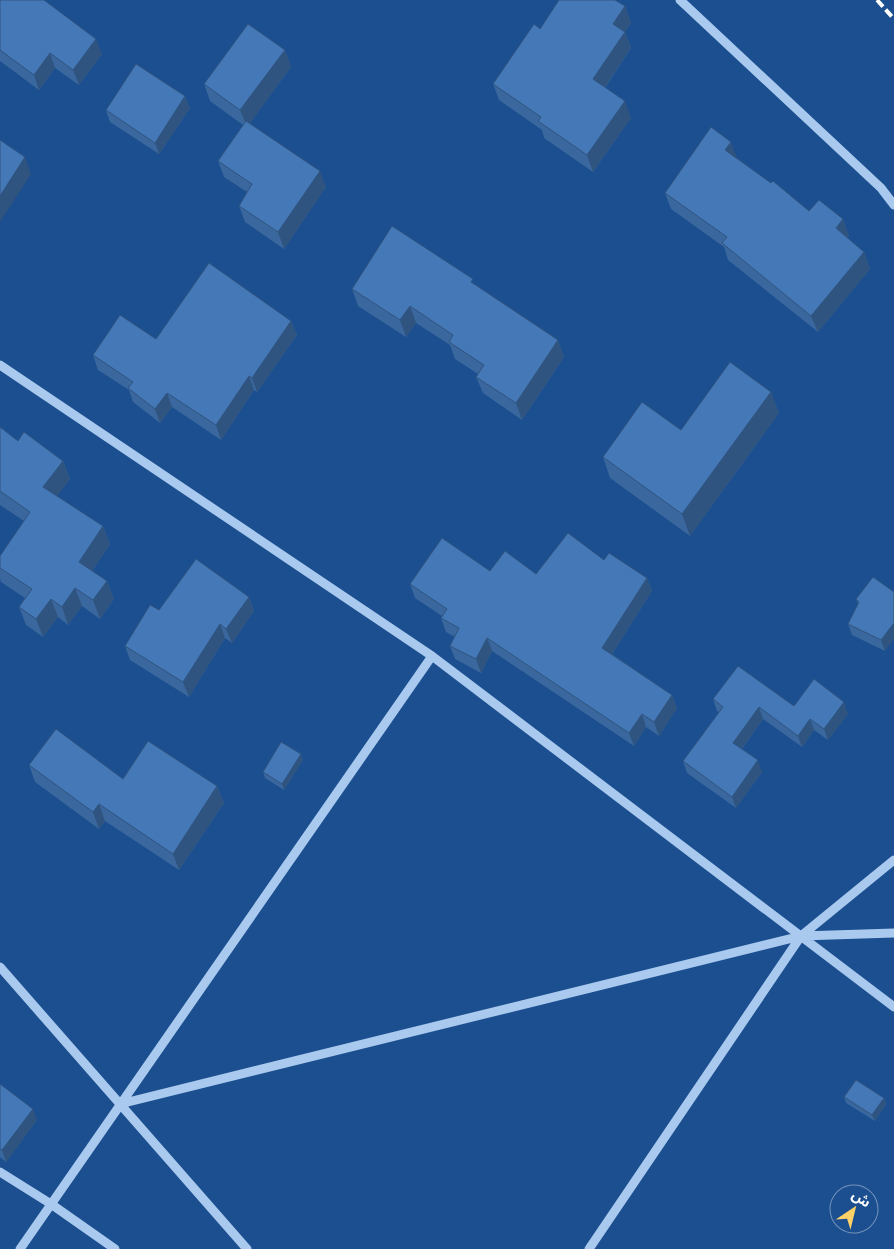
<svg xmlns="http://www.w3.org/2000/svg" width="894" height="1249" font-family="'Golos Text','Noto Sans Arabic',sans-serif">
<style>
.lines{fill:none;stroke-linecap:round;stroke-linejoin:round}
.minor{stroke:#a9c9ee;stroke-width:9}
.rail{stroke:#fff;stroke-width:4;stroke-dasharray:9 4;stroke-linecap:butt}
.wall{fill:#3a679d}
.shaded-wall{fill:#305480}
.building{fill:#4478b7;stroke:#305480}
</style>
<rect width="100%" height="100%" fill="#1b4f8f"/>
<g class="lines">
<path class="minor" d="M 680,0 L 881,188 L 894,205
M 0,365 L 432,656 L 894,1007
M 0,967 L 247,1249
M 120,1104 L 801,936 L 894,933
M 0,1172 L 51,1204 L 115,1249
M 20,1249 L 432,656
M 589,1249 L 801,936 L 894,860"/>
<path class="rail" d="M 877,0 L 894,19"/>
</g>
<path class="wall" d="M 0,0 L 102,54 L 79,85 L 55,68 L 39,90 L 0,61 Z
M 625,6 L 631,23 L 625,32 L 631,48 L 605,88 L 631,118 L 593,172 L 544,138 L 542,130 L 499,100 L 493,84 L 540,29 Z
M 285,50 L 291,67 L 250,123 L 326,187 L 284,249 L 245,222 L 239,206 L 247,192 L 224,177 L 218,161 L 243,125 L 210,101 L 204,84 Z
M 185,96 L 190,108 L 159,154 L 110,122 L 106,110 Z
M 737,158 L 809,211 L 843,219 L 849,236 L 847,238 L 864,252 L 870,269 L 818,332 L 728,260 L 724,247 L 671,209 L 665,193 Z
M 475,285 L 558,340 L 564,357 L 522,420 L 483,393 L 476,377 L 478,374 L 455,359 L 450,345 L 416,323 L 406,337 L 358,306 L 352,289 Z
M 291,321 L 297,335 L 257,392 L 254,390 L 221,440 L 172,407 L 160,423 L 133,402 L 129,390 L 98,370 L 93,355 L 156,339 Z
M 771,392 L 779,413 L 690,536 L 610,478 L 603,457 L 681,430 Z
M 0,427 L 18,441 L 63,461 L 70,479 L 57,496 L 103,526 L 110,544 L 92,571 L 107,581 L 114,599 L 100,619 L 82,606 L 68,625 L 58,617 L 43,637 L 26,625 L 19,607 L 25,598 L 1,582 L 0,578 L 0,556 L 24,521 L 0,505 Z
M 604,560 L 647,578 L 652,591 L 612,654 L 672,695 L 677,708 L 659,736 L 646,727 L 634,746 L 492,651 L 481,673 L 455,659 L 450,646 L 455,637 L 446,632 L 441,618 L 442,616 L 415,598 L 410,584 L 490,571 L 536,574 Z
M 894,592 L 885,651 L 852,635 L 848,624 L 858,604 L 856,599 Z
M 249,597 L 254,611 L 232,643 L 225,638 L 189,697 L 130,660 L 125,646 L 159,610 Z
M 713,699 L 794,706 L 848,714 L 828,740 L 814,730 L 802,747 L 763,719 L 742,749 L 762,772 L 736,808 L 687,773 L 683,761 L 719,712 L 717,711 Z
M 303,760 L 284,790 L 265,778 L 263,772 Z
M 29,765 L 123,779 L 217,786 L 224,803 L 179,870 L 105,821 L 99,829 L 35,782 Z
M 0,1084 L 37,1120 L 6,1162 L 0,1157 Z
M 844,1097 L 884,1098 L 886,1104 L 875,1121 L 846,1103 Z"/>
<path class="shaded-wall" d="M 625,6 L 631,23 L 625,32 L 631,48 L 599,96 L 593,79 L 613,24 Z
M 96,39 L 102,54 L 79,85 L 73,70 Z
M 285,50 L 291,67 L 247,127 L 240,110 Z
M 50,53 L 55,68 L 39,90 L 34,75 Z
M 185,96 L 190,108 L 159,154 L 155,143 Z
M 625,101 L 631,118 L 593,172 L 587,155 Z
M 731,142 L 737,158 L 731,166 L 725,150 Z
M 25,157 L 31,174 L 0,222 L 0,196 Z
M 320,171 L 326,187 L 284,249 L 278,232 Z
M 843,219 L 849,236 L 842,245 L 836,228 Z
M 864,252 L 870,269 L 818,332 L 811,316 Z
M 410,306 L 416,323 L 406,337 L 400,320 Z
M 291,321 L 297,335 L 257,392 L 252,378 Z
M 558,340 L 564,357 L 522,420 L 516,403 Z
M 249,376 L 254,390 L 221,440 L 216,425 Z
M 771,392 L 779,413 L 690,536 L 682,514 Z
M 167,393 L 172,407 L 160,423 L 155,409 Z
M 63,461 L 70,479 L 50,506 L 43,487 Z
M 103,526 L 110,544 L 86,580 L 79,562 Z
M 647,578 L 652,591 L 607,662 L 602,648 Z
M 107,581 L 114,599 L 100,619 L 93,600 Z
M 75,588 L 82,606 L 68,625 L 62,607 Z
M 249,597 L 254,611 L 232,643 L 226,629 Z
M 51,599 L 58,617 L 43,637 L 36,619 Z
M 894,623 L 894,639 L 885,651 L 881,640 Z
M 220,624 L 225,638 L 189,697 L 183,682 Z
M 487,638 L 492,651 L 481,673 L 476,659 Z
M 672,695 L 677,708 L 659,736 L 654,722 Z
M 844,702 L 848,714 L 828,740 L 824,729 Z
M 759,707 L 763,719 L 738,754 L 733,743 Z
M 642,714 L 646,727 L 634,746 L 629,733 Z
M 810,719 L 814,730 L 802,747 L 798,736 Z
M 301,754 L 303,760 L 284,790 L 282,784 Z
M 758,760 L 762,772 L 736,808 L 732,797 Z
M 217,786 L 224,803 L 179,870 L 173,854 Z
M 99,804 L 105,821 L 99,829 L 93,812 Z
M 884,1098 L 886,1104 L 875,1121 L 872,1115 Z
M 33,1109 L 37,1120 L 6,1162 L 2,1150 Z"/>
<path class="building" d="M 0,0 L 44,0 L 96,39 L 73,70 L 50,53 L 34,75 L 0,50 Z
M 559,0 L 615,0 L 625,6 L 613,24 L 625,32 L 593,79 L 625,101 L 587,155 L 538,121 L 541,117 L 493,84 L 534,24 L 540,29 Z
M 248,24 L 285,50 L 240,110 L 204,84 Z
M 136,64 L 185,96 L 155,143 L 106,110 Z
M 246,121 L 320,171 L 278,232 L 239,206 L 252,184 L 218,161 Z
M 711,127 L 731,142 L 725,150 L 771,183 L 773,181 L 809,211 L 819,200 L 843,219 L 836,228 L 864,252 L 811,316 L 722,243 L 727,237 L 665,193 Z
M 0,140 L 25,157 L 0,196 Z
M 392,226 L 473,279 L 471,282 L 558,340 L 516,403 L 476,377 L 484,365 L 449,342 L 453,335 L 410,306 L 400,320 L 352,289 Z
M 209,263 L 291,321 L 252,378 L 249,376 L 216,425 L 167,393 L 155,409 L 128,388 L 133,382 L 93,355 L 120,315 L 156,339 Z
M 730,362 L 771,392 L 682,514 L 603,457 L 642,402 L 681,430 Z
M 0,427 L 18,441 L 24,432 L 63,461 L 43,487 L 103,526 L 79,562 L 107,581 L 93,600 L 75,588 L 62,607 L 51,599 L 36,619 L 19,607 L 32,589 L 0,568 L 0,556 L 30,512 L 0,491 Z
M 568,533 L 604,560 L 609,553 L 647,578 L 602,648 L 672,695 L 654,722 L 642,714 L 629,733 L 487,638 L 476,659 L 450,646 L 459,628 L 441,618 L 447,609 L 410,584 L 442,538 L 490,571 L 505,551 L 536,574 Z
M 196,559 L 249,597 L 226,629 L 220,624 L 183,682 L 125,646 L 150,605 L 159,610 Z
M 873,577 L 894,592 L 894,623 L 881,640 L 848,624 L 859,602 L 856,599 Z
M 738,666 L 794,706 L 814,679 L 844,702 L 824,729 L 810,719 L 798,736 L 759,707 L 733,743 L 758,760 L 732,797 L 683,761 L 723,707 L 713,699 Z
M 56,729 L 123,779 L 148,741 L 217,786 L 173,854 L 99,804 L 93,812 L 29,765 Z
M 281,742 L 301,754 L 282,784 L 263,772 Z
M 856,1080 L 884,1098 L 872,1115 L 844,1097 Z
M 0,1084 L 33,1109 L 2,1150 L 0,1149 Z"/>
<g transform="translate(854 1209) rotate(35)"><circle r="24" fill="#1b4f8f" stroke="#7695bc"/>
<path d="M0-4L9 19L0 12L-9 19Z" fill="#ffd166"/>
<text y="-8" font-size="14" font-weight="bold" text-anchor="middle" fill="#ffffff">ش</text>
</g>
</svg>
